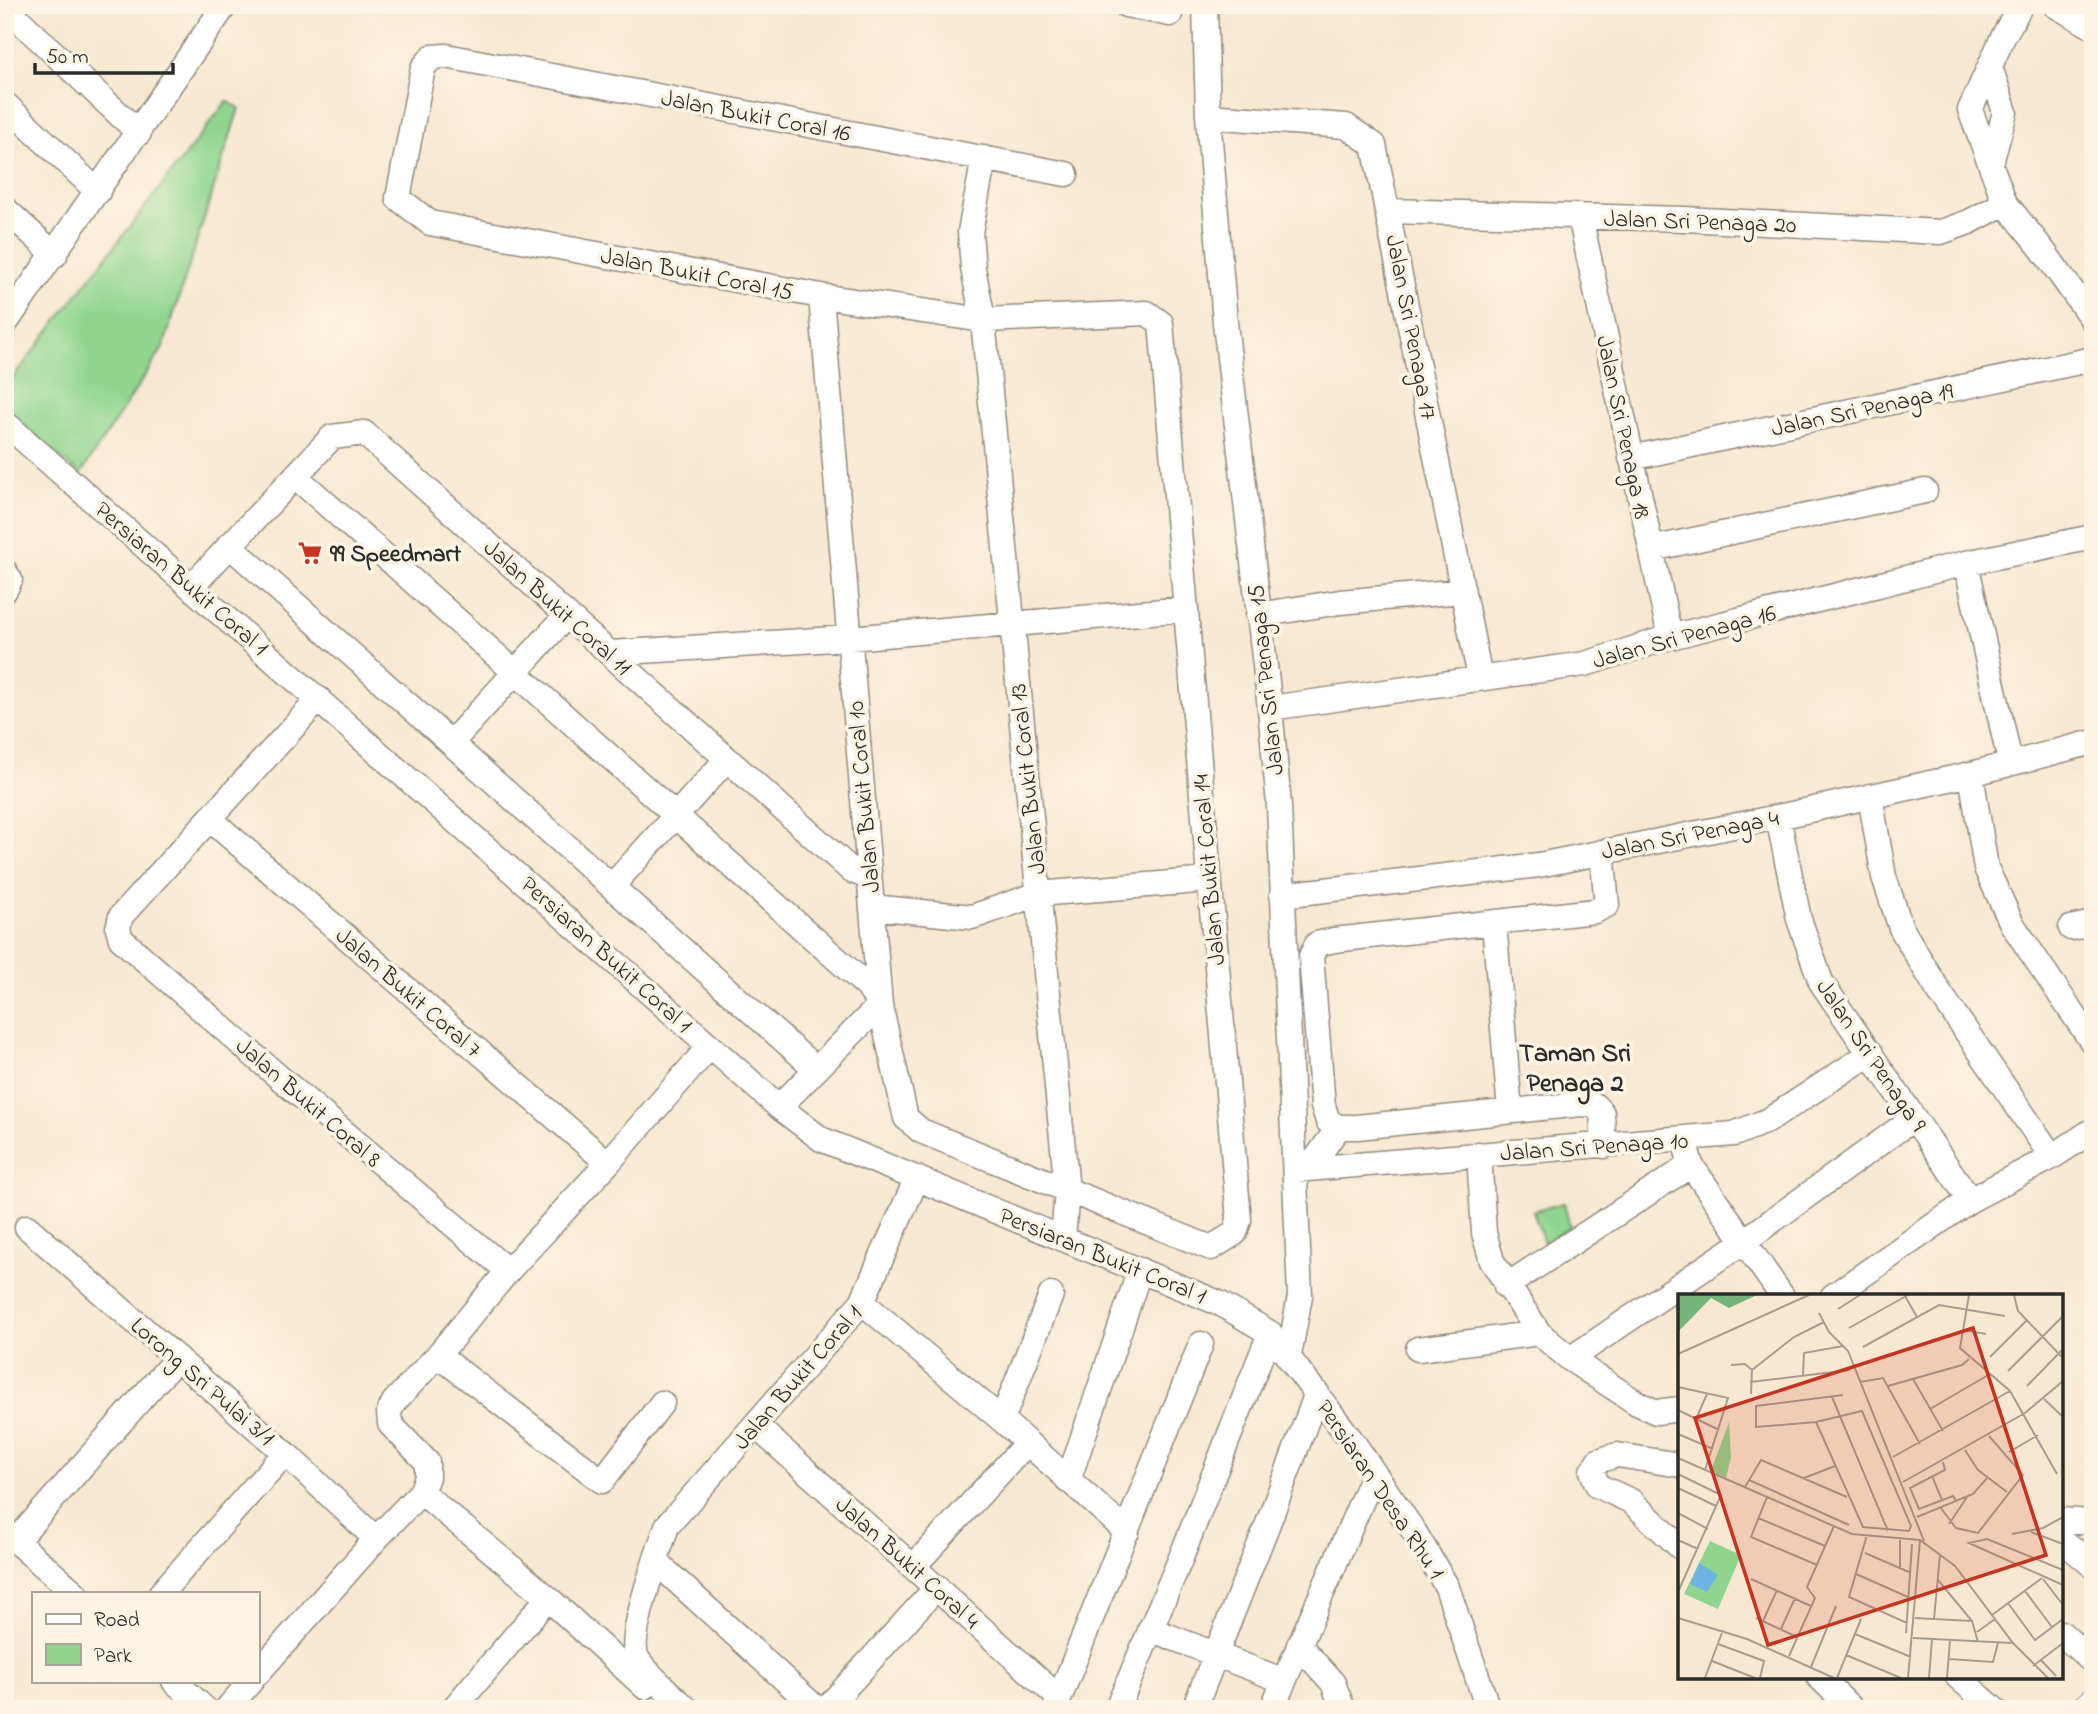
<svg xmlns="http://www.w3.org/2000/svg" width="2098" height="1714" font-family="'Indie Flower',sans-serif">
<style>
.green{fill:#8fd58e;stroke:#5d805c;stroke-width:2}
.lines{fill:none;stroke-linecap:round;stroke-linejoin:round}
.minor-casing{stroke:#928a7e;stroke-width:27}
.minor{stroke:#fff;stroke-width:24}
.labels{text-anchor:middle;stroke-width:7;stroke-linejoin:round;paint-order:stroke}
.street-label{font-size:24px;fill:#2b2b2b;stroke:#fcf5e5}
.poi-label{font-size:24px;font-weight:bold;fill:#2b2b2b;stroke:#fcf5e5;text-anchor:start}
.neighbourhood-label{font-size:26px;font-weight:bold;fill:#2b2b2b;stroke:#fcf5e5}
.inset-road{fill:none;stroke:#a69c8f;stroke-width:2}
.view{fill:#c8321e;fill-opacity:0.15;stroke:#c8321e;stroke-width:3.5}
.inset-edge{fill:none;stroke:#2b2b2b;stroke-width:3.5}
</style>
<rect width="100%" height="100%" fill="#fcf5e5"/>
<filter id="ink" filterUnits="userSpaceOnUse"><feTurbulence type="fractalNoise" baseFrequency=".0143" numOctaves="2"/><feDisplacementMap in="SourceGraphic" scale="14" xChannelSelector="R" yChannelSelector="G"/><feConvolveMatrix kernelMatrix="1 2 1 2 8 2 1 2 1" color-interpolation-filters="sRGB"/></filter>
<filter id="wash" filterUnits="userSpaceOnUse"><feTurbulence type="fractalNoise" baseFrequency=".00686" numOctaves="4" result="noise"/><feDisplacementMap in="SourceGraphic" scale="28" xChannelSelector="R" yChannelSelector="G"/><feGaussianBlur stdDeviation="1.57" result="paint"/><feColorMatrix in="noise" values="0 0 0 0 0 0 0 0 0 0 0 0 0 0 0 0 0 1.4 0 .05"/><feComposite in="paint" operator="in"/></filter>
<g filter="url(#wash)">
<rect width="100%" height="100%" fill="#f8e8d1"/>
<path class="green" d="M 227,101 L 239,108 L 163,348 L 80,475 L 5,409 L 5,388 Z
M 1564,1203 L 1570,1227 L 1544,1243 L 1533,1211 Z"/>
</g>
<g filter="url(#ink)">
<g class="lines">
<g class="minor-casing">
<path id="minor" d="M 1126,5 L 1170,14
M 1205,5 L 1208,116 L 1225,323 L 1270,708 L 1279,805 L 1300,1296 L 1289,1356
M 2021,5 L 2003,37 L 1970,110 L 2005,203 L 2042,249 L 2093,320
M 2055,5 L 2093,27
M 5,7 L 139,133
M 1990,67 L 2005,112 L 1991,163
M 5,104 L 98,192
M 1208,116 L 1346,126 L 1374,145 L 1480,678
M 984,158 L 970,232 L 973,268 L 983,320 L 1067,1190 L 1063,1239
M 5,209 L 55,255
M 1388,211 L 1684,219 L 1941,232 L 1969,222 L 2005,203
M 1580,216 L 1670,637
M 821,296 L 880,1005 L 906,1118 L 921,1131 L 1211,1248 L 1235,1233 L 1239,1220 L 1161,323 L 1147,313 L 983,320 L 821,296 L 430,223 L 398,198 L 423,68 L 432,57 L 446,56 L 1066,174
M 5,324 L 225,5
M 5,423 L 779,1107 L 821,1139 L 1221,1304 L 1270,1333 L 1355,1445 L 1415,1533 L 1447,1587 L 1488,1709
M 1631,458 L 2093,359
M 295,476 L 867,986 L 880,1005
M 229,545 L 816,1069
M 1651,549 L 1925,491
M 1966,563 L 2010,762
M 5,572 L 10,580 L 5,590
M 192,586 L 332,437 L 364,433 L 852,871 L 869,877
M 1258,615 L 1340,602 L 1462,591
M 610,653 L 850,638 L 1186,609
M 319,699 L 121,916 L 118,928 L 121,939 L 281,1079 L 508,1271
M 1270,708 L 1585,664 L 1670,637 L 1966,563 L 2093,537
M 451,743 L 567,615
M 1971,774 L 1986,868 L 2012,924 L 2093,1043
M 1870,796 L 1884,877 L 1901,928 L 1938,990 L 2052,1157
M 1778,817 L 1799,919 L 1821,982 L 1970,1200
M 211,820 L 608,1163
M 1602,852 L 1607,905 L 1595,911 L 1334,940 L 1317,944 L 1311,956 L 1323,1106 L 1328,1121 L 1339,1127 L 1357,1127 L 1581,1104 L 1594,1105 L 1602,1113 L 1604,1146
M 612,886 L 727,759
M 1282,895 L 1539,865 L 1778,817 L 1971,774 L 2093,742
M 872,907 L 972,917 L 1038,894 L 1209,880
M 1494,923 L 1510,1111
M 2071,928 L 2093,923
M 779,1107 L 880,1005
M 1479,1154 L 1484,1233 L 1492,1261 L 1539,1333 L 1570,1359 L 1637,1403 L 1656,1412 L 1680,1409
M 1691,1165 L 1782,1296
M 1309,1168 L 1339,1127
M 1295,1170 L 1734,1134 L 1769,1120 L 1871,1053
M 27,1227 L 285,1453 L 376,1539
M 1506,1286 L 1691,1165 L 1684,1140
M 1833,1296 L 1970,1200 L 2052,1157 L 2093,1130
M 862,1302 L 1002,1420 L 1127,1532
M 1418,1349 L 1539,1333
M 438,1355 L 602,1481 L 662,1403
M 1570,1359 L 1743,1242 L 1914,1118
M 1002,1420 L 1051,1295
M 756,1426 L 1059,1698
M 1680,1465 L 1617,1455 L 1598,1461 L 1592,1471 L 1598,1486 L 1631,1501 L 1680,1547
M 1068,1481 L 1140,1270
M 421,1492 L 548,1598 L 645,1687
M 2061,1520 L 2093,1522
M 5,1532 L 75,1593
M 2061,1539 L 2093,1566
M 16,1541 L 177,1358
M 655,1561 L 817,1709
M 914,1566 L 1027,1443
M 161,1593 L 285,1453
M 1150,1629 L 1284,1681
M 2061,1633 L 2093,1662
M 1299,1645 L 1333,1683 L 1343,1709
M 257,1674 L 376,1539 L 421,1492 L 427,1477 L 427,1462 L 390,1424 L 389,1412 L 394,1402 L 438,1355 L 508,1271 L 608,1163 L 710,1046
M 1819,1677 L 1852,1709
M 1958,1677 L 1994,1709
M 174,1681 L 205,1709
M 227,1709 L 251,1681
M 453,1709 L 548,1598
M 687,1709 C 674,1697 644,1671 637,1658 C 627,1637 659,1550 667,1526 L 862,1302 L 917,1178
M 826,1709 L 937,1587
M 1055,1709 L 1201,1344
M 1117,1709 L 1180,1560 L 1270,1333
M 1194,1709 L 1267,1526 L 1317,1393
M 1272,1709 L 1373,1475
M 2083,1709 L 2093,1700"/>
</g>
<use href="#minor" class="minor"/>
</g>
</g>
<defs>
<g id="supermarket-bare" transform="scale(1.89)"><path d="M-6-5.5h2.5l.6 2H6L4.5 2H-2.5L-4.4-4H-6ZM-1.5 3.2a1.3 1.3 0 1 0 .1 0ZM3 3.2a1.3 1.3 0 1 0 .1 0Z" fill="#c8321e" stroke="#fcf5e5" stroke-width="2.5" paint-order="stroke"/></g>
</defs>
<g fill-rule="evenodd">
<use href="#supermarket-bare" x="310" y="553"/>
</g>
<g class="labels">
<g class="street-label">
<text transform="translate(756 115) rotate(11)" y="8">Jalan Bukit Coral 16</text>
<text transform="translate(1700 221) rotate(2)" y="8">Jalan Sri Penaga 20</text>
<text transform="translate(697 273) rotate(11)" y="8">Jalan Bukit Coral 15</text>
<text transform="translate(1412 327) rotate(79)" y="8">Jalan Sri Penaga 17</text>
<text transform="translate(1862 409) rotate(-12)" y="8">Jalan Sri Penaga 19</text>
<text transform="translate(1624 427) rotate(78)" y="8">Jalan Sri Penaga 18</text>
<text transform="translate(182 578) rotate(41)" y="8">Persiaran Bukit Coral 1</text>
<text transform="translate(558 607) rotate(42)" y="8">Jalan Bukit Coral 11</text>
<text transform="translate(1684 636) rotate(-15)" y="8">Jalan Sri Penaga 16</text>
<text transform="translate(1265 680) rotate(-96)" y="8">Jalan Sri Penaga 15</text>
<text transform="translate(1027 779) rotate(-96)" y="8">Jalan Bukit Coral 13</text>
<text transform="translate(863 797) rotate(-95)" y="8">Jalan Bukit Coral 10</text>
<text transform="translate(1690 834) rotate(-11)" y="8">Jalan Sri Penaga 4</text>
<text transform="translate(1208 870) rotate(-95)" y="8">Jalan Bukit Coral 14</text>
<text transform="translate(607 954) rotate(42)" y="8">Persiaran Bukit Coral 1</text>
<text transform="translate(409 992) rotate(41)" y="8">Jalan Bukit Coral 7</text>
<text transform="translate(1872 1055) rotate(56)" y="8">Jalan Sri Penaga 9</text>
<text transform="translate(309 1102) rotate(41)" y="8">Jalan Bukit Coral 8</text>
<text transform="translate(1594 1146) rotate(-4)" y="8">Jalan Sri Penaga 10</text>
<text transform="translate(1103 1255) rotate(22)" y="8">Persiaran Bukit Coral 1</text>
<text transform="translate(797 1377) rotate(-49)" y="8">Jalan Bukit Coral 1</text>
<text transform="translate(203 1381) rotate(41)" y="8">Lorong Sri Pulai 3/1</text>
<text transform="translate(1381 1489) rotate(56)" y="8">Persiaran Desa Rhu 1</text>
<text transform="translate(908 1562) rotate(42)" y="8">Jalan Bukit Coral 4</text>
</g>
<g class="poi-label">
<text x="330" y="561">99 Speedmart</text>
</g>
<g class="neighbourhood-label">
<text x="1575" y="1061">Taman Sri<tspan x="1575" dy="30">Penaga 2</tspan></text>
</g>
</g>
<g transform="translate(1678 1294)">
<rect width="385" height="385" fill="#f8e8d1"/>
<path d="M 51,128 L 53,163 L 48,184 L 33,177 ZM 32,247 L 63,261 L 40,315 L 6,300 Z" fill="#8fd58e"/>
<path d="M 0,1 L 79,1 L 51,14 L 33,4 L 0,38 Z" fill="#73b679"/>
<path d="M 21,269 L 40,281 L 29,298 L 12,290 Z" fill="#6bb4e3"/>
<path class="inset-road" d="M 291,1 L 282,54 L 332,97 L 379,180M 336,1 L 340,17 L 385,64M 227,2 L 239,23M 160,15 L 182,1M 141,19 L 151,38 L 170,57 L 246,247M 171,34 L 230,1M 285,36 L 308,40M 185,53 L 261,11 L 327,22M 0,60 L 131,1M 312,63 L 349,26M 53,71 L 67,70 L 74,76M 330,77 L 385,22M 125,82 L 126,59 L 165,52M 235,85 L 265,137M 72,88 L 172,76M 182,88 L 205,84 L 242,150M 210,92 L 284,71 L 291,65M 349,92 L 385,55M 0,93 L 50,104 L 27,176M 73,100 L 74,76 L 116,43 L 146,28M 154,103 L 210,237M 366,105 L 384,122M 252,115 L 312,80M 0,116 L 41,136M 18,125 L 29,100M 138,128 L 185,233 L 231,237 L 233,232 L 184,117 L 138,128 L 78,133 L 78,112 L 165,101M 0,140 L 35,155M 287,156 L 300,176 L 329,198M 331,158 L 360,141M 215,163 L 332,97M 0,164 L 174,240 L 242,246 L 277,272 L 335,349 L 370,384M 265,168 L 267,176 L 232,194 L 241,215 L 275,202 L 278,207M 0,180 L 43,201 L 0,298M 254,182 L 264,206M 126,184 L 157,172M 71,186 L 171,231M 225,188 L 347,119 L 385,87M 67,193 L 83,166 L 169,203M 0,194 L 38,212M 89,203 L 73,243 L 139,271M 262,213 L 278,234 L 300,239 L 345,181 L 311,142M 0,219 L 30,235M 239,223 L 295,200 L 310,183M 80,224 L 147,252M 271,230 L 289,203M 353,238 L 385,250M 334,240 L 365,234 L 385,223M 189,241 L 171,303 L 229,329M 0,246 L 20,255M 187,259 L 231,278M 222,274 L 222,243M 385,276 L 309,245 L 291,249 L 385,291M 178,280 L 230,303M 73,285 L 133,312M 365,285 L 385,311M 260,286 L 294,327 L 300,348M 347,297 L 374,333M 330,309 L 357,346 L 385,325M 314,321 L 364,284M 0,324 L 69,345 L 156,384M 78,324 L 119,343M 237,324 L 294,327M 256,325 L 262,261M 85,327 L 99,296M 103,335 L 117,304M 299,338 L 317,325M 228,339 L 234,250M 177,340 L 233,363M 235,344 L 335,349M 40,350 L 86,367 L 82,384M 168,361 L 223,384M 111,362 L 137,304 L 129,293 L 156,232M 271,365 L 315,368 L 320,349M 363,366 L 378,382M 34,367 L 77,384M 355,372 L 385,349M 133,373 L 158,312M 27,384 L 45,336M 159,384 L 183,325M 230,384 L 242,246M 251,384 L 254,345M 269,384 L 272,346"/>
<path class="view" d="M 295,34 L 368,261 L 90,351 L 17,124 Z"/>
<rect width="385" height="385" class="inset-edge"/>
</g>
<rect width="2098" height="1714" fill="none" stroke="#fcf5e5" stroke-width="28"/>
<rect x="32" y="1592" width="228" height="91" fill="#fcf5e5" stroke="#a8a49b" stroke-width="2"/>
<rect x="46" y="1614" width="35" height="10" fill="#ffffff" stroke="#a8a49b" stroke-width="2"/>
<text x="94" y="1626" font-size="21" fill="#2b2b2b">Road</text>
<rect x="46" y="1644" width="35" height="21" fill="#8fd58e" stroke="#a8a49b" stroke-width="2"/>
<text x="94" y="1662" font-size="21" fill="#2b2b2b">Park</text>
<path d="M35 63v10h138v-10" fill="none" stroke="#2b2b2b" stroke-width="3.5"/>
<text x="46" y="63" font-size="21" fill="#2b2b2b" stroke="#fcf5e5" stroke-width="5" paint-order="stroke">50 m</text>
</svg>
